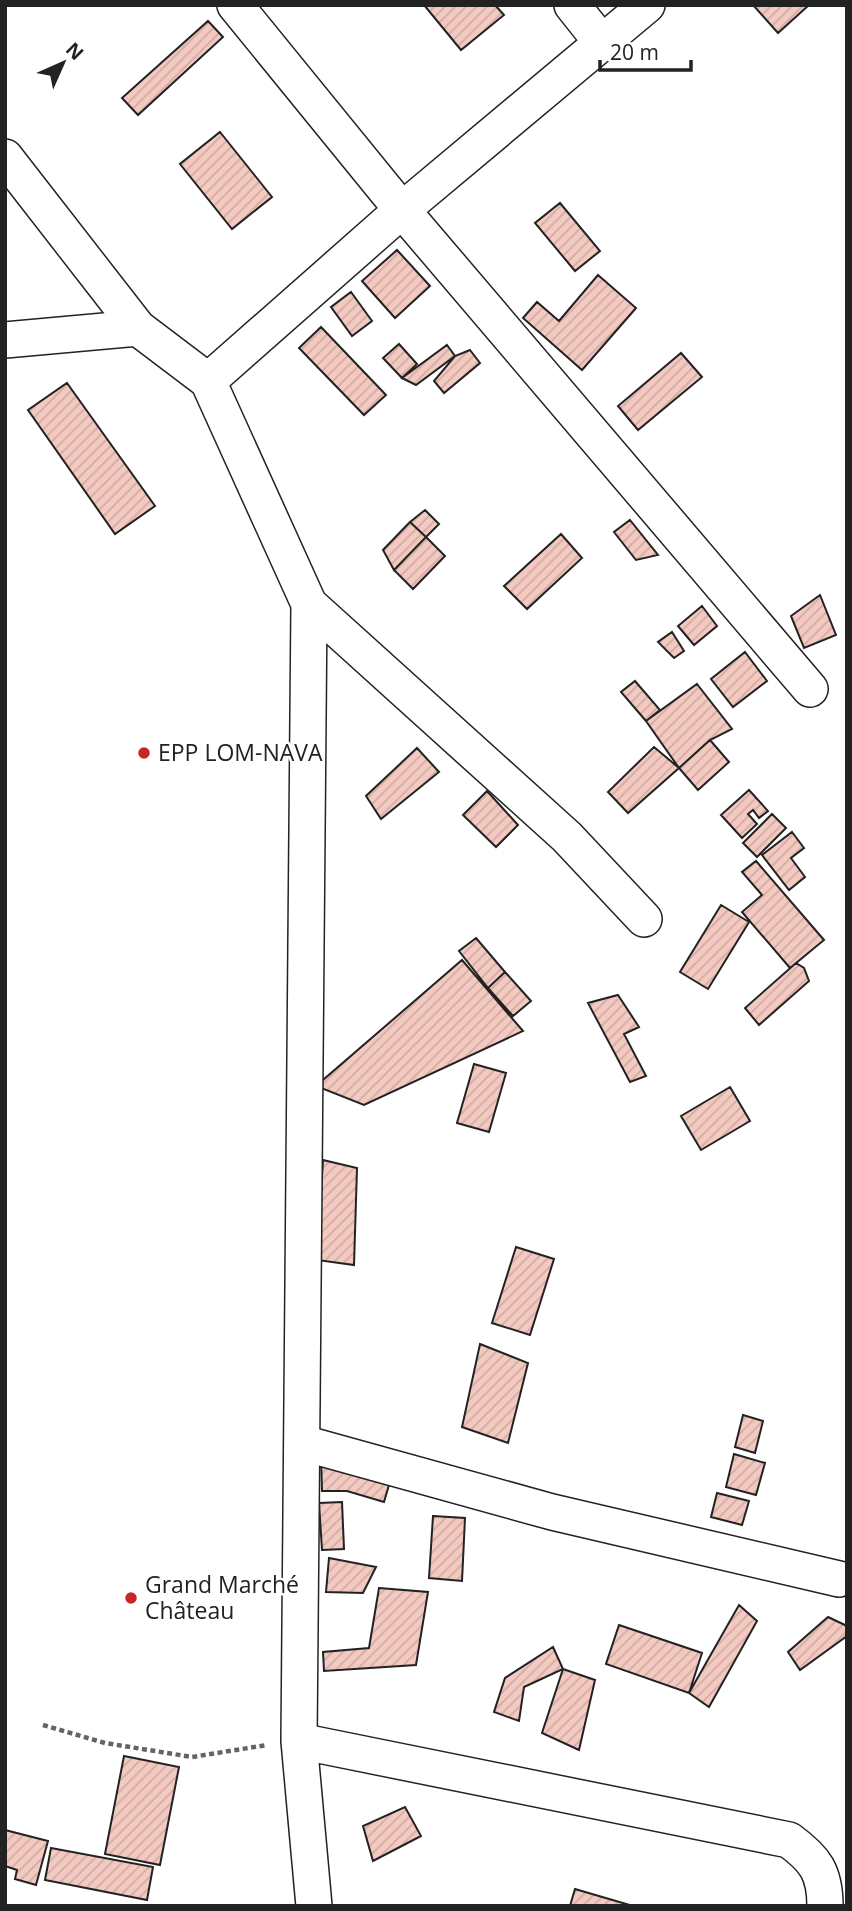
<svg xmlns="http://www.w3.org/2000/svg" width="852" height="1911" font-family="'Open Sans',sans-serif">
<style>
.building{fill:url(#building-hatch);stroke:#222;stroke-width:2}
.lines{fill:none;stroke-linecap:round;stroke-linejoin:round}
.minor-casing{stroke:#222;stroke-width:38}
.path{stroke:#646464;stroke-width:4.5;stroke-dasharray:5 3.5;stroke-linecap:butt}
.minor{stroke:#fff;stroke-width:35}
.poi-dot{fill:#c62828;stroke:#fff;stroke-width:2.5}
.labels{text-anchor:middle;stroke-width:5;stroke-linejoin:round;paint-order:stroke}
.poi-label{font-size:23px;fill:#222;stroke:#fff;text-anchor:start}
</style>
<defs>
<pattern id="building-hatch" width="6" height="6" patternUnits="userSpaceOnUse" patternTransform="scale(1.75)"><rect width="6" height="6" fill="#f3c9c0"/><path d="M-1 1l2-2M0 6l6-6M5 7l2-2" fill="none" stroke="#d0aca5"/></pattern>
</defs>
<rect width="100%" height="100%" fill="#fff"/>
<path class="building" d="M 424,5 L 495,5 L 504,15 L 461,50 Z
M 753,5 L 809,5 L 778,33 Z
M 208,21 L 223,37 L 138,115 L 122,98 Z
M 220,132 L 272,197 L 232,229 L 180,164 Z
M 560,203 L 600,251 L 575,271 L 535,223 Z
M 397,250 L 430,286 L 395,318 L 362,281 Z
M 598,275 L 636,308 L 582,370 L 523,318 L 537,302 L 559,321 Z
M 351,292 L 372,321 L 352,336 L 331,307 Z
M 321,327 L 386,395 L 364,415 L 299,348 Z
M 399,344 L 417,364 L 402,378 L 383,358 Z
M 447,345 L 455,356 L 416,385 L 402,378 Z
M 470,350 L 480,363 L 444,393 L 434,381 L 455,356 Z
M 681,353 L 702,377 L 638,430 L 618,406 Z
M 67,383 L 155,506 L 115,534 L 28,410 Z
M 425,510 L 439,524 L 426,537 L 410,522 Z
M 630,520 L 658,555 L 636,560 L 614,532 Z
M 410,522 L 426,537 L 394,570 L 383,550 Z
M 561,534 L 582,558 L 527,609 L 504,586 Z
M 426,537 L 445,556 L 413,589 L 394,570 Z
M 820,595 L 836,635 L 804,648 L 791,616 Z
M 702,606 L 717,626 L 694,645 L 678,626 Z
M 672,632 L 684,651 L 674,658 L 658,642 Z
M 745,652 L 767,681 L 733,707 L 711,679 Z
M 635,681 L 660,710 L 646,721 L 621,692 Z
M 697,684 L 732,729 L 710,740 L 679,768 L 646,721 Z
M 710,740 L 729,762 L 698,790 L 679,768 Z
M 654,747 L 679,768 L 628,813 L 608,792 Z
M 417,748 L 439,772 L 381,819 L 366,796 Z
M 749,790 L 768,811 L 759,818 L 753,810 L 748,814 L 757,824 L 742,838 L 721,815 Z
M 487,791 L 518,825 L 496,847 L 463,815 Z
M 772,814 L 786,828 L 757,857 L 743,843 Z
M 792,832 L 804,848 L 791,858 L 805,877 L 789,890 L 762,855 Z
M 756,861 L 824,940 L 790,968 L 742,912 L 762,895 L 742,872 Z
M 721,905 L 749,922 L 708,989 L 680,972 Z
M 476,938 L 505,972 L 488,988 L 459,951 Z
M 462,960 L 523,1031 L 364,1105 L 316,1086 Z
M 796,963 L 804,968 L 809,981 L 759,1025 L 745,1008 Z
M 505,972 L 531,1001 L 513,1016 L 488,988 Z
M 618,995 L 639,1027 L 624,1034 L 646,1076 L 630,1082 L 588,1003 Z
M 474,1064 L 506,1073 L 489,1132 L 457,1123 Z
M 730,1087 L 750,1121 L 701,1150 L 681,1116 Z
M 323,1160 L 357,1168 L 354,1265 L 317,1260 Z
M 516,1247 L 554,1259 L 530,1335 L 492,1323 Z
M 480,1344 L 528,1363 L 508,1443 L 462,1427 Z
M 743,1415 L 763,1421 L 755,1453 L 735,1447 Z
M 734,1454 L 765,1463 L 756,1495 L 726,1487 Z
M 321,1457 L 391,1478 L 384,1502 L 347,1491 L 322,1491 Z
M 717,1493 L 749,1501 L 742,1525 L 711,1517 Z
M 342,1502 L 344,1549 L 322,1550 L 319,1503 Z
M 433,1516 L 465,1518 L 462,1581 L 429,1578 Z
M 329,1558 L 376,1567 L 363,1593 L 326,1592 Z
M 379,1588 L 428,1592 L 416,1665 L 324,1671 L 323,1652 L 369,1648 Z
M 739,1605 L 757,1621 L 709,1707 L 689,1693 Z
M 828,1617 L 847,1626 L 847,1636 L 800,1670 L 788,1652 Z
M 619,1625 L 702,1653 L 689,1693 L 606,1664 Z
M 553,1647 L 563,1669 L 524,1687 L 519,1721 L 494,1712 L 505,1678 Z
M 563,1669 L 595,1680 L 579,1750 L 542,1733 Z
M 124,1756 L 179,1767 L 160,1865 L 105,1854 Z
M 405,1807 L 421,1836 L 373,1861 L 363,1826 Z
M 5,1830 L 48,1841 L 36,1885 L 15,1879 L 17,1870 L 5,1866 Z
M 51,1848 L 153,1867 L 147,1900 L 45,1880 Z
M 575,1889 L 633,1906 L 570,1906 Z"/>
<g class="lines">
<g class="minor-casing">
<path id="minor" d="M 235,5 L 402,210 L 810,689
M 572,5 L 603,44
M 5,157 L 138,328 L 208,381 L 309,604 L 299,1741 L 314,1906
M 5,340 L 138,328
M 208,381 L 402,210 L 647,5
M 309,604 L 567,837 L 644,919
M 303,1443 L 552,1512 L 839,1579
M 299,1741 L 789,1840 C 815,1859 825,1872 825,1906"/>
</g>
<path class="path" d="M 43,1725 L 105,1743 L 192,1757 L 267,1745"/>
<use href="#minor" class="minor"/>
</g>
<g class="poi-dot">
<circle cx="144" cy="753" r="7"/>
<circle cx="131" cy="1598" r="7"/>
</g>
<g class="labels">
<g class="poi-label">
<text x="158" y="761">EPP LOM-NAVA</text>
<text x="145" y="1593">Grand Marché<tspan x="145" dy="26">Château</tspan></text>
</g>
</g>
<rect width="852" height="1911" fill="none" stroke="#222222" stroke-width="14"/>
<g transform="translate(63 63) rotate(45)" stroke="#ffffff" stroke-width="5" paint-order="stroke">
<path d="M0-5L12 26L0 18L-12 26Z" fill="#222222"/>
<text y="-10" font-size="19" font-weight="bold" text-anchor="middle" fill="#222222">N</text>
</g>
<path d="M600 60v10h91v-10" fill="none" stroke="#222222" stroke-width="3.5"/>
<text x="610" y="60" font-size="21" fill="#222222" stroke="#ffffff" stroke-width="5" paint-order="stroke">20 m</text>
</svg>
